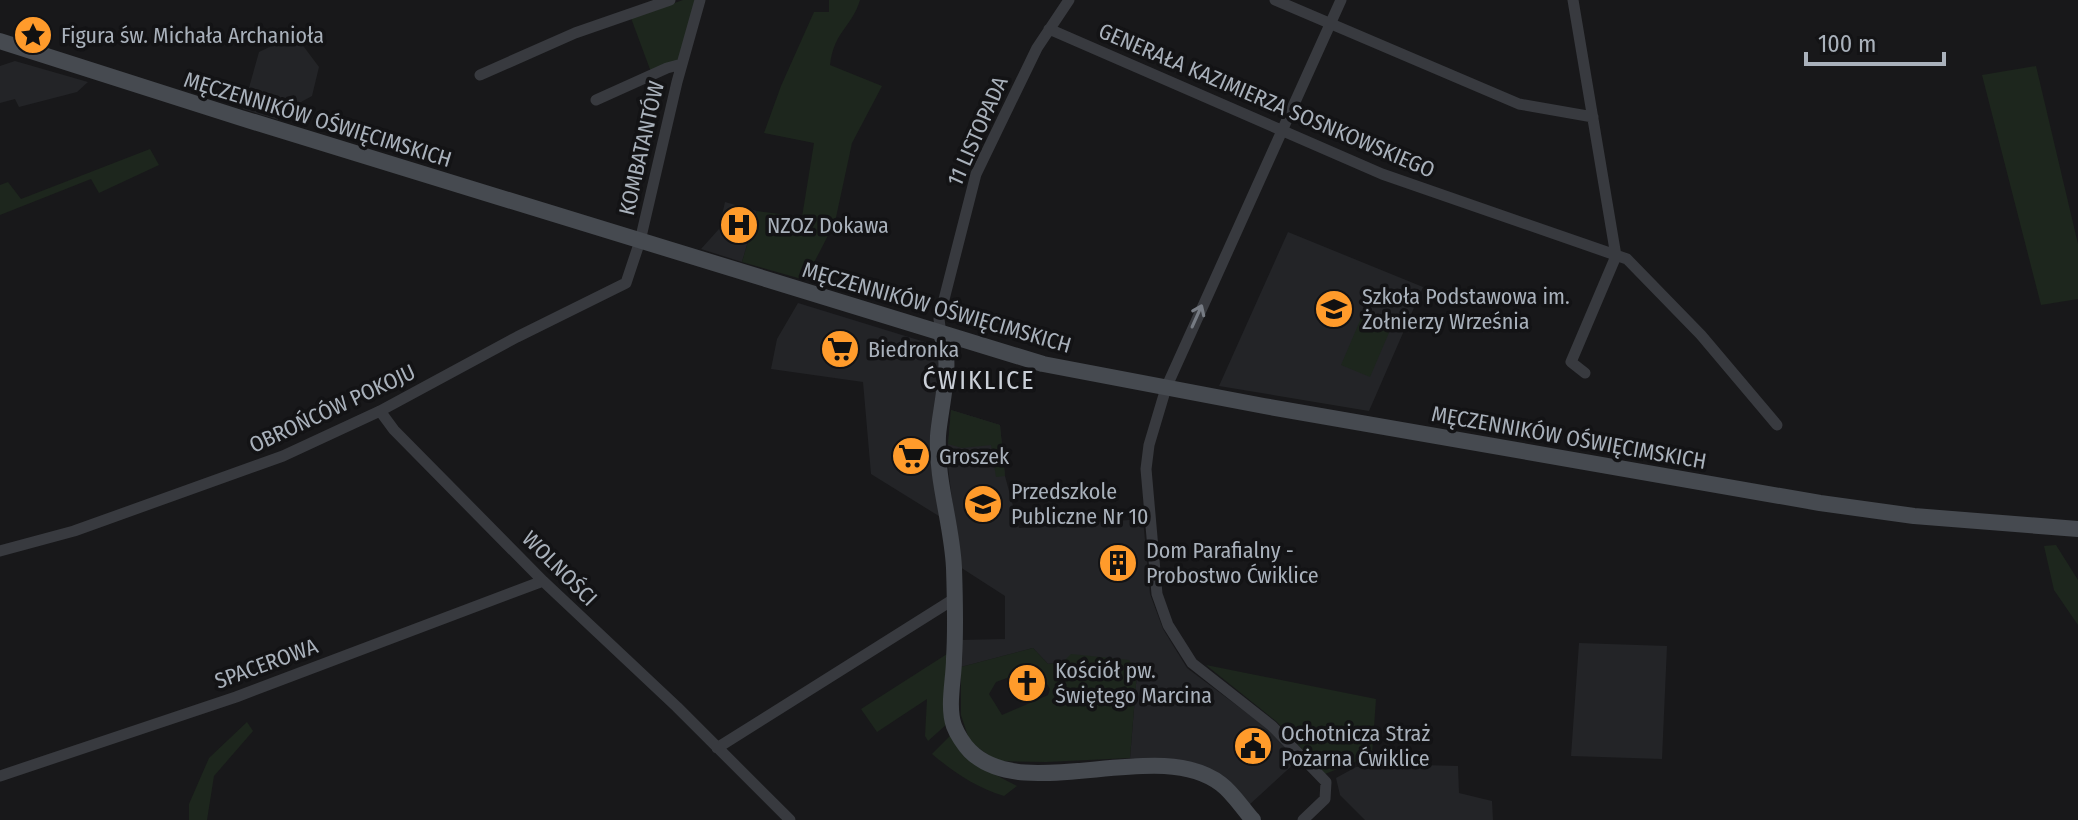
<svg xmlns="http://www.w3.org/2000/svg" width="2078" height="820" font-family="'Fira Sans Condensed',sans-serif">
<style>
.built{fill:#232427}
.green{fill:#1d261d;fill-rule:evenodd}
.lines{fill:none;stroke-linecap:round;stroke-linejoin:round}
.street{stroke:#383a3f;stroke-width:11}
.secondary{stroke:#464a50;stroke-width:16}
.oneway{stroke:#767b83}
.labels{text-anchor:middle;stroke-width:7;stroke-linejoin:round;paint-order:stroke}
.poi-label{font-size:22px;fill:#a9b1bb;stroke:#131315;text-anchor:start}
.street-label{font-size:22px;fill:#a9b1bb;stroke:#131315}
.quarter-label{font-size:26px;letter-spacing:2px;fill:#cacfd7;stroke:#131315}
</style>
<rect width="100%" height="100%" fill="#18181a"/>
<path class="built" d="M 286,39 L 301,43 L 319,67 L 312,96 L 279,114 L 278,120 L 243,109 L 259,52 Z
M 15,61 L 88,82 L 77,92 L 19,107 L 15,99 L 0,103 L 0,66 Z
M 725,202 L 757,211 L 742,262 L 701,249 L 719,229 Z
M 1288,232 L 1423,287 L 1369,411 L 1219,386 Z
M 798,303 L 941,347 L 932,436 L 942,518 L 871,474 L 863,382 L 771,369 L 777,339 Z
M 951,410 L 1000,425 L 1005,476 L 1019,528 L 1143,519 L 1150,594 L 1163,629 L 1187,668 L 1267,728 L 1298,760 L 1249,805 L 1166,759 L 1130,758 L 1137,672 L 1063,662 L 1048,664 L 1033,648 L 961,667 L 960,640 L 1005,639 L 1005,596 L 960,567 L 947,458 Z
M 1579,643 L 1667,646 L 1662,759 L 1571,756 Z
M 1386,764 L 1458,766 L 1459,793 L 1492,801 L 1493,820 L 1365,820 L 1340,795 L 1336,778 L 1356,767 Z"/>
<path class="green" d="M 683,0 L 695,0 L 680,62 L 651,72 L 631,18 Z
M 829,0 L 860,0 C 852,27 834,31 830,65 L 882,86 L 852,143 L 835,222 L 805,280 L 742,262 L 757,211 L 802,217 L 814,143 L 764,133 L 781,86 L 814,12 L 829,12 Z
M 2036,66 L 2078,244 L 2078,299 L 2041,305 L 1982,75 Z
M 150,149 L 159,165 L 99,193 L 91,179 L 0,215 L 0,185 L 8,182 L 21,199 Z
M 1362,316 L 1391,328 L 1370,377 L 1341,365 Z
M 951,410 L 1000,425 L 1005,476 L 996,477 L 991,445 L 962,448 L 948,444 Z
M 2056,545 L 2078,580 L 2078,625 L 2054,590 L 2044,546 Z
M 1033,648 L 1048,664 L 1063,662 L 1071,654 L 1129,660 L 1137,672 L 1130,758 L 1046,762 L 997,761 L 970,742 L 961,715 L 961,667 ZM 1037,667 L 1050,689 L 1048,695 L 1002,715 L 989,694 L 996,682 Z
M 947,654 L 948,723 L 928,741 L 925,736 L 927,699 L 877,732 L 861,709 Z
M 1206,665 L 1376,699 L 1372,755 L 1325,774 L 1277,722 Z
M 247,722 L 253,731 L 214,776 L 207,820 L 189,820 L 189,804 L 209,758 Z
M 953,733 C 968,764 987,770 1017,786 L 1004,796 C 975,787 955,773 932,754 Z"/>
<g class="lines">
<path class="street" d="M 1275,0 L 1519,104 L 1593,117
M 1573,0 L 1616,256 L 1571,362 L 1585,373
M 1049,29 L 1382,174 L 1627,259 L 1701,335 L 1777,425
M 480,75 L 575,33 L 670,0
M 596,100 L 667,68 L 682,64
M 941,335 L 939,319 L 976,174 L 1037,48 L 1069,0
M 380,411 L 394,430 L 543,581 L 677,707 L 790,820
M 0,551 L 74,531 L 283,456 L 380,411 L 517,337 L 626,283 L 640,241 L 677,82 L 700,0
M 717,748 L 954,599
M 0,776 L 236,697 L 543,581
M 1303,820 L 1325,799 L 1326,782 L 1272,726 L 1192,663 L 1168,625 L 1157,594 L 1146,469 L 1149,445 L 1166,388 L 1341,0"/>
<path class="secondary" d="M 0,41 L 241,118 L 1043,364 L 1264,406 L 1820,503 L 1914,516 L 2078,529
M 941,335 C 954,359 940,408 938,436 C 936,481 952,524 954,568 C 955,598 956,629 954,659 C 954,679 947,706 954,726 C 957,734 964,745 970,751 C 1025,806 1158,735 1221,784 C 1233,793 1243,809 1253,820"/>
</g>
<defs><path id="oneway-shaft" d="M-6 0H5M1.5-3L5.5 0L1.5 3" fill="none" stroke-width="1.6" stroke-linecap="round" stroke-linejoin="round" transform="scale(2)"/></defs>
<use class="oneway" href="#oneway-shaft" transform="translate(1197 316) rotate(-66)"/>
<defs>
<g id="sight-disc" transform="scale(2)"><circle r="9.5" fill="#ff9b2b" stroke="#131315"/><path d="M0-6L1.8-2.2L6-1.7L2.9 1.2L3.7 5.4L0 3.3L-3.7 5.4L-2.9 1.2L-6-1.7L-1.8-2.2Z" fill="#111"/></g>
<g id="hospital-disc" transform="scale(2)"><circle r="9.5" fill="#ff9b2b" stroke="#131315"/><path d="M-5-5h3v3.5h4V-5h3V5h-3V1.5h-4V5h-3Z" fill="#111"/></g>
<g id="school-disc" transform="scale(2)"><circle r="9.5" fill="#ff9b2b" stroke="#131315"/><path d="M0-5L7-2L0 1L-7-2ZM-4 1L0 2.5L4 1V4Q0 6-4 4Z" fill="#111"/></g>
<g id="supermarket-disc" transform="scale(2)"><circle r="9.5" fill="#ff9b2b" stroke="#131315"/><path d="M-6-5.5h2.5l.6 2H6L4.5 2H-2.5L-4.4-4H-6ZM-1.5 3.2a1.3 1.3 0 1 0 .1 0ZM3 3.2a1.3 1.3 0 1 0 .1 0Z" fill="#111"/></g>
<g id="building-disc" transform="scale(2)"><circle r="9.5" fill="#ff9b2b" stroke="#131315"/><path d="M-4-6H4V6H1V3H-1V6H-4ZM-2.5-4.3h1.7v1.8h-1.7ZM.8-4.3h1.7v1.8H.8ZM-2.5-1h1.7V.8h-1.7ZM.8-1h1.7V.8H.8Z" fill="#111"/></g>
<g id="church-disc" transform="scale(2)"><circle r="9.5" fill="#ff9b2b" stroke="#131315"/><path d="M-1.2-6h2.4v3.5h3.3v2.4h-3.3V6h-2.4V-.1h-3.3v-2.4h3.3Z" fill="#111"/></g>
<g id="civic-disc" transform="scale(2)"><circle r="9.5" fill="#ff9b2b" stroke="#131315"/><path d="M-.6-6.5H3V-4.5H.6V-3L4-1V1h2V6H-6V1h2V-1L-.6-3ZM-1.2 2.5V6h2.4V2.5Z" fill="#111"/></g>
</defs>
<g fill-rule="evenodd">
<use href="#sight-disc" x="33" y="35"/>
<use href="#hospital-disc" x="739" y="225"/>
<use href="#school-disc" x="1334" y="309"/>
<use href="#supermarket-disc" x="840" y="349"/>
<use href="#supermarket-disc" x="911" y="456"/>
<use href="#school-disc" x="983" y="504"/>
<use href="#building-disc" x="1118" y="563"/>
<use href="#church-disc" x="1027" y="683"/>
<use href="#civic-disc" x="1253" y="746"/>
</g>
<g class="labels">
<g class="poi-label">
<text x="61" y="43">Figura św. Michała Archanioła</text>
<text x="767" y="233">NZOZ Dokawa</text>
<text x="1362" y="304">Szkoła Podstawowa im.<tspan x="1362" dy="25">Żołnierzy Września</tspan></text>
<text x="868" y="357">Biedronka</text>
<text x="939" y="464">Groszek</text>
<text x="1011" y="499">Przedszkole<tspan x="1011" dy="25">Publiczne Nr 10</tspan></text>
<text x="1146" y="558">Dom Parafialny -<tspan x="1146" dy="25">Probostwo Ćwiklice</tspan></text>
<text x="1055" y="678">Kościół pw.<tspan x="1055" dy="25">Świętego Marcina</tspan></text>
<text x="1281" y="741">Ochotnicza Straż<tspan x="1281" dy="25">Pożarna Ćwiklice</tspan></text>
</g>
<g class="street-label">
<text transform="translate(1267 100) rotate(23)" y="8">GENERAŁA KAZIMIERZA SOSNKOWSKIEGO</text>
<text transform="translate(318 119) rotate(17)" y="8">MĘCZENNIKÓW OŚWIĘCIMSKICH</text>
<text transform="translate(977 131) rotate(-66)" y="8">11 LISTOPADA</text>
<text transform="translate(641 148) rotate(-77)" y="8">KOMBATANTÓW</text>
<text transform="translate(937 307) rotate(16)" y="8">MĘCZENNIKÓW OŚWIĘCIMSKICH</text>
<text transform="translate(332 408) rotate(-25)" y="8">OBROŃCÓW POKOJU</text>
<text transform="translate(1569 437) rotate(10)" y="8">MĘCZENNIKÓW OŚWIĘCIMSKICH</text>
<text transform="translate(560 568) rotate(45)" y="8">WOLNOŚCI</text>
<text transform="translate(266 663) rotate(-20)" y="8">SPACEROWA</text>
</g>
<g class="quarter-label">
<text x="979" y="389">ĆWIKLICE</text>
</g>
</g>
<path d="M1806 52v12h138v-12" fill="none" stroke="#a9b1bb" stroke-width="4"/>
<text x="1818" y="52" font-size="24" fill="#a9b1bb" stroke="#131315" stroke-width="6" paint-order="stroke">100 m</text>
</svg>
